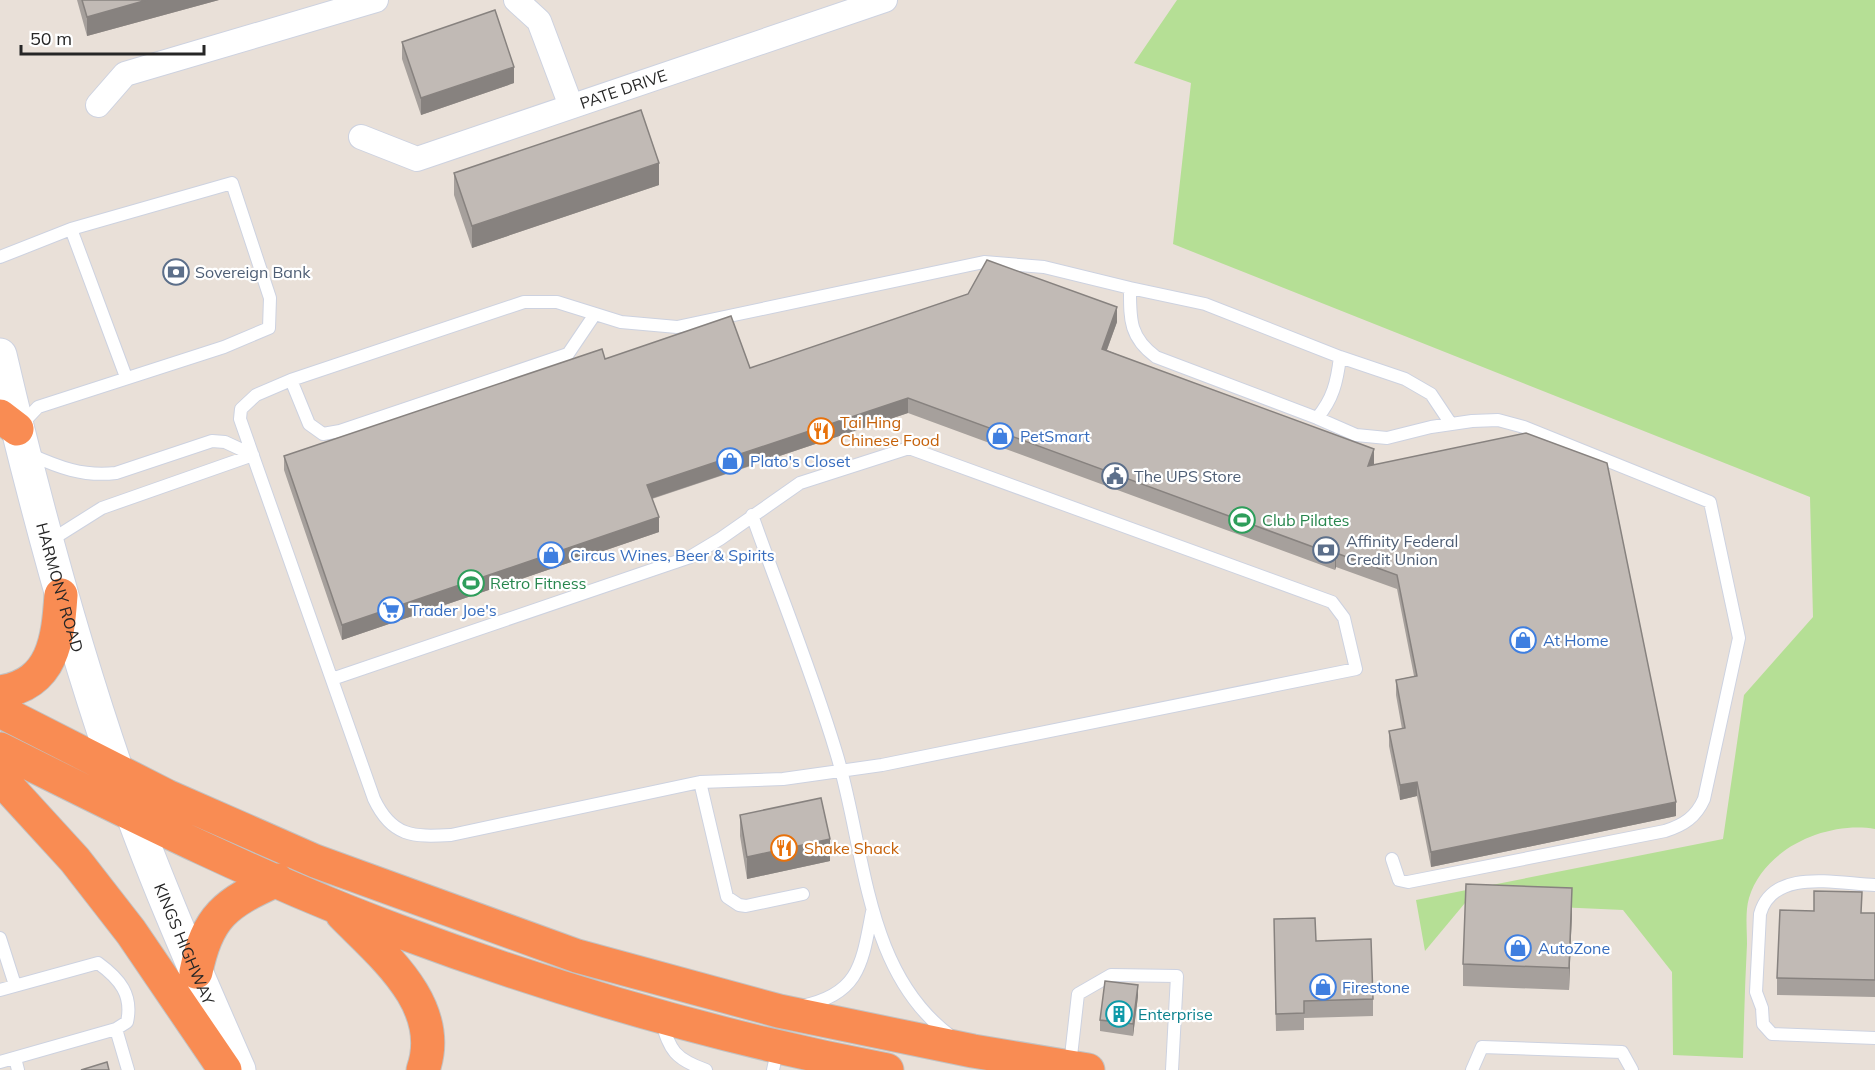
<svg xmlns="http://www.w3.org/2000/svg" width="1875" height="1070" font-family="Mulish,sans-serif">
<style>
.green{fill:#b5df95}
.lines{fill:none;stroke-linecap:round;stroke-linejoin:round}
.lane-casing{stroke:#cdd2e0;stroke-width:14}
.street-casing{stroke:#cdd2e0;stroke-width:26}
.secondary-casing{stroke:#cdd2e0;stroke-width:35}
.highway-casing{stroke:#c2c2c2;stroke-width:35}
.lane{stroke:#fff;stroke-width:12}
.street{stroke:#fff;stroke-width:24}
.secondary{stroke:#fff;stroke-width:33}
.highway{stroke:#f98c53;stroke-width:33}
.wall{fill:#a6a09c}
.shaded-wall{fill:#87827f}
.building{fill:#c1bab5;stroke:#87827f;stroke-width:1.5}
.labels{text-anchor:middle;stroke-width:4.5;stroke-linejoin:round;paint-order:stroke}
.street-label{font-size:16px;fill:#262626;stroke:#fff}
.service-label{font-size:16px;fill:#4e5e75;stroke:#fff;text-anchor:start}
.food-label{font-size:16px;fill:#c56008;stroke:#fff;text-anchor:start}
.shop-label{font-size:16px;fill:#366cbe;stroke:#fff;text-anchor:start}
.leisure-label{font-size:16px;fill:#27864d;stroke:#fff;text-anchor:start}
.culture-label{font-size:16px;fill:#0d838f;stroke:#fff;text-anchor:start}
</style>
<rect width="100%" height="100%" fill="#e9e0d8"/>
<path class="green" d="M 1177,0 L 1875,0 L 1875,829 C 1827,821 1764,848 1749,898 C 1745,911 1747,930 1747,944 C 1745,982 1744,1020 1743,1058 L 1673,1055 L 1672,972 L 1623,910 L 1465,903 L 1425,951 L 1416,900 L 1723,839 L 1744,695 L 1813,617 L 1810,497 L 1173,244 L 1191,83 L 1134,63 Z"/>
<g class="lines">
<g class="lane-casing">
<path id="lane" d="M 71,229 L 126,377
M 0,257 L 71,229 L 232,183 L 270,298 L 269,328 L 224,347 L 38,407 L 20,426
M 291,380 L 309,424 L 323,434 L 340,431 L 568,354 L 595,314
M 1317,418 C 1333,399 1337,382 1340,357
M 29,454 C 58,467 83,477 116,473 L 212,441 L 225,442 L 253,455
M 752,515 C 780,594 812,672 836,752 C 866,849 863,972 952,1037
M 48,542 L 102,508 L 253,455
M 332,679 L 690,557 L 720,539 L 800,483 L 909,448 L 1332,602 L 1344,618 L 1356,669 L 882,765 L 783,779 L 700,782 L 451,835 C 413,837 392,837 374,799 L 240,419 L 241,409 L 256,395 L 291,380 L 524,302 L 557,302 L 621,322 L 677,327 L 984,262 L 1044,267 L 1130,288
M 700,782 L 727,897 L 739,905 L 746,906 L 803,894
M 1392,859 L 1399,880 L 1408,882 L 1665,831 C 1684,825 1696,817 1704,799 L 1739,638 L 1710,502 L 1524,427 L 1498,420 L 1472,421 L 1431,427 L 1387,438 L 1356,435 L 1317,418 L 1156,357 C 1129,337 1130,319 1130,288 L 1205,304 L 1340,357 L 1405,379 L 1431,394 L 1451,424
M 1875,885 C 1838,884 1773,867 1760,914 L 1756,992 L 1762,1008 L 1763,1024 L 1772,1034 L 1875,1038
M 0,938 L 15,985
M 0,990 L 98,963 C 120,979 133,995 127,1022 L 116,1029 L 0,1062
M 802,1006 C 860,994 862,963 872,912
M 661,1020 C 670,1051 675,1059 706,1070
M 116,1029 L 128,1070
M 15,1058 L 18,1070
M 1070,1065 L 1078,994 L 1111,975 L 1177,976 L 1172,1070
M 773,1070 L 778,1047
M 1472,1070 L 1482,1047 L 1622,1052 L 1632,1070"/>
</g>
<g class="street-casing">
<g id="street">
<path d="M 516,0 L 539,21 L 571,106"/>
<path d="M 98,105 L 125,74 L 376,0"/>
<path id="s1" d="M 361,137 L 417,159 L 885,0"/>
</g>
</g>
<g class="secondary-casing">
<g id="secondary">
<path id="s2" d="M 0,355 C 33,496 70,635 117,771 C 152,873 196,972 239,1070"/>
</g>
</g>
<g class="highway-casing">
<path id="highway" d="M 0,416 L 17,429
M 0,692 C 54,684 58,638 61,595
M 0,711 L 167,796 L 315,861 L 577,956 L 779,1011 L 973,1051 L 1088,1070
M 0,749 C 130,814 261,880 398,931 C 556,990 721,1038 887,1070
M 0,778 L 75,860 L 131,932 L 225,1070
M 342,914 C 381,954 446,1005 423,1070
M 196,972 C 207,916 226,903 277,880"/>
</g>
<use href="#lane" class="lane"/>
<use href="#street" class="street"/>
<use href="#secondary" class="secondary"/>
<use href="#highway" class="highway"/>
</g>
<path class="wall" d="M 77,0 L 219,0 L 87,36 Z
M 402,42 L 514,83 L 421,115 L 402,59 Z
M 454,173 L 659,185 L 472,248 L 454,195 Z
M 1117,322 L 1107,350 L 1374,464 L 1373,465 L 1676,816 L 1431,867 L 1417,796 L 1400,800 L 1389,746 L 1389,731 L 1402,729 L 1396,695 L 1396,680 L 1414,676 L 1397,589 L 1336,567 L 1335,570 L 908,413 L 652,499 L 659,532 L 342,640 L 284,470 L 284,456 L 605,359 L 750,368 Z
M 740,815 L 830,861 L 747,879 L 740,836 Z
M 1572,909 L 1569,990 L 1463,986 L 1463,964 Z
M 1862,913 L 1875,913 L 1875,997 L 1777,995 L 1777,978 Z
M 1274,935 L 1316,941 L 1373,999 L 1373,1016 L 1304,1018 L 1304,1030 L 1276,1031 Z
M 1138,996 L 1133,1036 L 1100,1031 L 1100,1020 Z"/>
<path class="shaded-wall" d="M 147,0 L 219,0 L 87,36 L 87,17 Z
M 514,67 L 514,83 L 421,115 L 421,98 Z
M 659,163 L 659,185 L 472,248 L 472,226 Z
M 1117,307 L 1117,322 L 1102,363 L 1102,349 Z
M 908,398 L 908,413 L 647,500 L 647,485 Z
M 1374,449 L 1374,464 L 1368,481 L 1368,466 Z
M 659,517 L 659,532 L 342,640 L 342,625 Z
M 1336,553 L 1336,567 L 1335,570 L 1335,555 Z
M 1417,782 L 1417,796 L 1400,800 L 1400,785 Z
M 1676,802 L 1676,816 L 1431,867 L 1431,852 Z
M 830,839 L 830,861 L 747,879 L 747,857 Z
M 1572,888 L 1572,909 L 1569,990 L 1569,968 Z
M 1138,985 L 1138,996 L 1133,1036 L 1133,1024 Z"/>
<path class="building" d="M 82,0 L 147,0 L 87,17 Z
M 495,10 L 514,67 L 421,98 L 402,42 Z
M 641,110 L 659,163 L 472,226 L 454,173 Z
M 987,260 L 1117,307 L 1102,349 L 1374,449 L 1368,466 L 1526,433 L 1607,463 L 1676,802 L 1431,852 L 1417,782 L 1400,785 L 1389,731 L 1405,728 L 1396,680 L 1417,676 L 1397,575 L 1336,553 L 1335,555 L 908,398 L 647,485 L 659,517 L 342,625 L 284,456 L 602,349 L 605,359 L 731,316 L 750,368 L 968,294 Z
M 821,798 L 830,839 L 747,857 L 740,815 Z
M 1466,884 L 1572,888 L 1569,968 L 1463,964 Z
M 1814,891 L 1862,892 L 1861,913 L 1875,913 L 1875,980 L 1777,978 L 1780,910 L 1814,911 Z
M 1315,918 L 1316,941 L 1371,939 L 1373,999 L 1304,1001 L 1304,1013 L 1276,1014 L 1274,919 Z
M 1105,981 L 1138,985 L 1133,1024 L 1100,1020 Z
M 107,1062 L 109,1070 L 81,1070 Z"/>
<defs>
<g id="bank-ring" transform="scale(1.35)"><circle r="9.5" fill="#fff" stroke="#5c6f8a" stroke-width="1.5"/><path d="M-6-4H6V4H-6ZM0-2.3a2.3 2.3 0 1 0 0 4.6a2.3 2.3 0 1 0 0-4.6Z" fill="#5c6f8a"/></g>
<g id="restaurant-ring" transform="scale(1.35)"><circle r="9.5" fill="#fff" stroke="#e8710a" stroke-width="1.5"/><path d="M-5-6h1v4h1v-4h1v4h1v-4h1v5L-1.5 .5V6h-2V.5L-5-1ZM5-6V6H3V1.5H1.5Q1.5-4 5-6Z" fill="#e8710a"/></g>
<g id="shop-ring" transform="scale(1.35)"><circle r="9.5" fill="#fff" stroke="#3f7fe0" stroke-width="1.5"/><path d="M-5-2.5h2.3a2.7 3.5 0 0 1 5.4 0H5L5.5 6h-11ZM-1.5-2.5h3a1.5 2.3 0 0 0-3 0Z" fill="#3f7fe0"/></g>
<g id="civic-ring" transform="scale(1.35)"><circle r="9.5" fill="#fff" stroke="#5c6f8a" stroke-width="1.5"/><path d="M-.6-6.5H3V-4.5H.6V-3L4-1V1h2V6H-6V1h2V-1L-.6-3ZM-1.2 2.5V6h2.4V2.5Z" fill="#5c6f8a"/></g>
<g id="stadium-ring" transform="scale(1.35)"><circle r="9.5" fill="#fff" stroke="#2e9e5b" stroke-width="1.5"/><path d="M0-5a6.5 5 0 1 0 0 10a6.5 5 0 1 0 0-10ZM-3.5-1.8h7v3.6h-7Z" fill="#2e9e5b"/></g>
<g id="supermarket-ring" transform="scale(1.35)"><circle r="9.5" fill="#fff" stroke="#3f7fe0" stroke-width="1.5"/><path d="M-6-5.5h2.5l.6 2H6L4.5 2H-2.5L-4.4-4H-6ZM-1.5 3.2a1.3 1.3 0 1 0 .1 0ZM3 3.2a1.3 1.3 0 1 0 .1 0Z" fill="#3f7fe0"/></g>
<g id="building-ring" transform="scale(1.35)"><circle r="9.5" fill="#fff" stroke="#0f9aa8" stroke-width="1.5"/><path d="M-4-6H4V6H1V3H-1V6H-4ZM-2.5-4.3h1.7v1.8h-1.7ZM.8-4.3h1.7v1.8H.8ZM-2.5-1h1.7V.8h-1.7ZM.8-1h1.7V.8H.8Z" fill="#0f9aa8"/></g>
</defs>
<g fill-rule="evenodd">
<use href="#bank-ring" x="176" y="272"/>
<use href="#restaurant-ring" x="821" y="431"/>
<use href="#shop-ring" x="1000" y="436"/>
<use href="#shop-ring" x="730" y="461"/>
<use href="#civic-ring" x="1115" y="476"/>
<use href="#stadium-ring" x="1242" y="520"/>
<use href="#bank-ring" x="1326" y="550"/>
<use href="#shop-ring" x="551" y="555"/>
<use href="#stadium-ring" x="471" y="583"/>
<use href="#supermarket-ring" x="391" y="610"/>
<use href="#shop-ring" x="1523" y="640"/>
<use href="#restaurant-ring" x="784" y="848"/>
<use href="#shop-ring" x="1518" y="948"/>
<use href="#shop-ring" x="1323" y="987"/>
<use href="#building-ring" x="1119" y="1014"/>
</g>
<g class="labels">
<g class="street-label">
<text dy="6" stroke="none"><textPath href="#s1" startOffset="278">PATE DRIVE</textPath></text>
<text dy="6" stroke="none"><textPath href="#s2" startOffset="240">HARMONY ROAD</textPath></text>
<text dy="6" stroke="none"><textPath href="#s2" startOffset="618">KINGS HIGHWAY</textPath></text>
</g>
<g class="service-label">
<text x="195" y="278">Sovereign Bank</text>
<text x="1134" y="482">The UPS Store</text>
<text x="1346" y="547">Affinity Federal<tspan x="1346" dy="18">Credit Union</tspan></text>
</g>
<g class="food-label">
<text x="840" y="428">Tai Hing<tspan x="840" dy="18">Chinese Food</tspan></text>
<text x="804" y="854">Shake Shack</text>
</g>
<g class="shop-label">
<text x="1020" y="442">PetSmart</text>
<text x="750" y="467">Plato's Closet</text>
<text x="570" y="561">Circus Wines, Beer &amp; Spirits</text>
<text x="410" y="616">Trader Joe's</text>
<text x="1543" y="646">At Home</text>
<text x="1538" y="954">AutoZone</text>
<text x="1342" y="993">Firestone</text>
</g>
<g class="leisure-label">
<text x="1262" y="526">Club Pilates</text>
<text x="490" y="589">Retro Fitness</text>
</g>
<g class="culture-label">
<text x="1138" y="1020">Enterprise</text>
</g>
</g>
<path d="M21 45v9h183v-9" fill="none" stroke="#262626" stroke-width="3"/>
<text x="30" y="45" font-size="18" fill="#262626" stroke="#ffffff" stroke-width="4.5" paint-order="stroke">50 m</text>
</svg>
